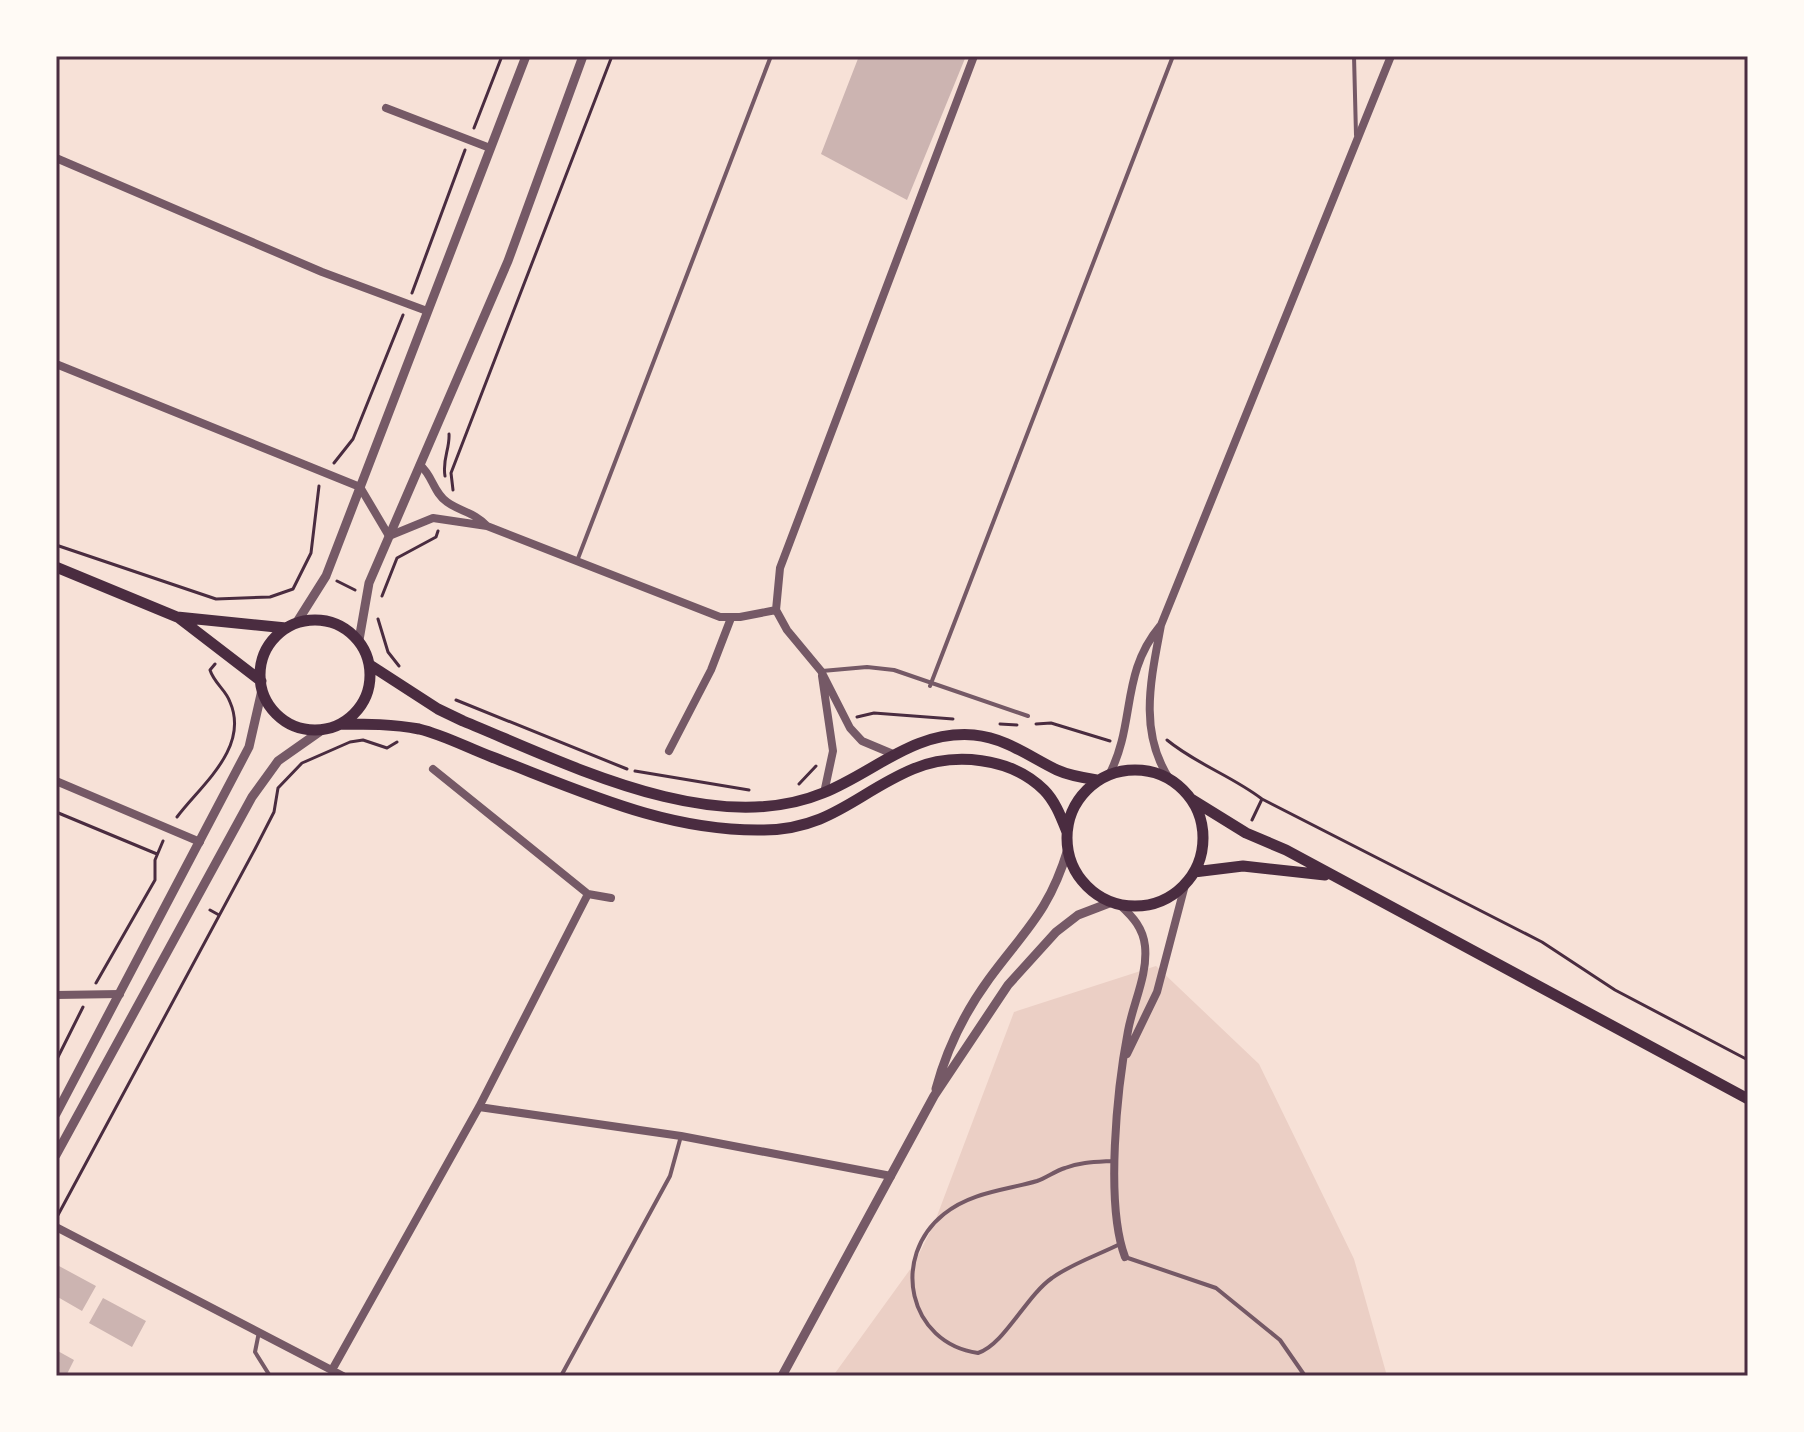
<svg xmlns="http://www.w3.org/2000/svg" width="1804" height="1432" font-family="Mulish,sans-serif">
<style>
.green{fill:#ebcfc5}
.building{fill:#ccb4b1}
.lines{fill:none;stroke-linecap:round;stroke-linejoin:round}
.path{stroke:#4a2c40;stroke-width:3}
.service{stroke:#755966;stroke-width:4}
.minor{stroke:#755966;stroke-width:8}
.tertiary{stroke:#755966;stroke-width:9}
.secondary{stroke:#4a2c40;stroke-width:11}
.neatline{fill:none;stroke:#4a2c40;stroke-width:3}
</style>
<rect width="100%" height="100%" fill="#f7e1d7"/>
<path class="green" d="M 1156,966 L 1259,1064 L 1354,1259 L 1387,1376 L 833,1376 L 914,1264 L 934,1224 L 1014,1012 Z"/>
<path class="building" d="M 859,56 L 966,56 L 907,200 L 821,154 Z
M 59,1266 L 96,1286 L 82,1311 L 56,1296 Z
M 103,1298 L 146,1321 L 132,1347 L 89,1323 Z
M 56,1350 L 74,1360 L 66,1376 L 56,1376 Z"/>
<g class="lines">
<path class="path" d="M 474,128 L 502,56
M 412,293 L 465,150
M 334,463 L 353,439 L 403,315
M 445,476 C 442,459 450,449 449,434
M 453,490 L 451,473 L 612,56
M 56,545 L 216,599 L 270,597 L 293,589 L 311,553 L 319,486
M 337,581 L 355,590
M 382,596 L 397,558 L 436,537 L 438,531
M 378,619 L 388,652 L 399,666
M 456,700 L 627,769
M 857,717 L 874,713 L 953,719
M 1000,724 L 1017,725
M 1036,724 L 1051,723 L 1110,741
M 1167,740 C 1196,764 1232,776 1262,799 L 1542,942 L 1615,990 L 1748,1060
M 635,771 L 749,790
M 799,784 L 816,766
M 56,812 L 157,854
M 177,817 C 200,786 250,748 230,702 C 226,690 214,683 210,670 L 215,664
M 1252,820 L 1262,799
M 210,910 L 219,915
M 96,983 L 155,880 L 155,860 L 163,841
M 56,1061 L 83,1007
M 58,1215 L 255,849 L 274,812 L 278,788 L 302,763 L 350,742 L 363,740 L 387,748 L 397,742"/>
<path class="service" d="M 1354,56 L 1356,135
M 577,561 L 771,56
M 822,671 L 867,667 L 894,670 L 1028,716
M 930,686 L 1173,56
M 1113,1161 C 1096,1162 1080,1162 1065,1168 C 1055,1171 1046,1178 1037,1181 C 1006,1190 971,1192 944,1214 C 890,1257 908,1343 978,1353 C 1004,1345 1026,1296 1052,1278 C 1071,1264 1098,1255 1120,1244
M 1125,1257 L 1216,1288 L 1280,1340 L 1305,1376
M 259,1332 L 255,1352 L 270,1376
M 561,1376 L 670,1176 L 681,1136"/>
<path class="minor" d="M 386,108 L 490,148
M 56,158 L 322,272 L 427,311
M 56,364 L 360,487 L 389,536 L 433,518 L 487,526
M 420,465 C 433,476 433,492 447,502 C 461,512 474,512 487,526 L 720,617 L 740,617 L 776,610
M 822,676 L 833,751 L 824,793
M 669,751 L 711,670 L 731,618
M 893,754 L 862,741 L 850,728 L 821,671 L 787,630 L 776,610 L 780,568 L 974,56
M 433,769 L 588,894 L 611,898
M 1109,775 C 1136,724 1120,674 1160,626
M 1170,780 C 1138,732 1151,679 1161,625 L 1391,56
M 56,781 L 200,842
M 1120,905 C 1133,917 1143,928 1145,946 C 1148,975 1133,1003 1128,1031 C 1117,1088 1105,1204 1125,1257
M 56,995 L 120,994
M 1127,1054 L 1157,992 L 1185,885
M 479,1107 L 681,1136 L 891,1176
M 56,1227 L 343,1376
M 332,1370 L 479,1107 L 588,894"/>
<path class="tertiary" d="M 297,622 L 326,576 L 526,56
M 359,640 L 369,583 L 508,261 L 583,56
M 936,1089 C 946,1051 965,1012 989,979 C 1025,930 1049,912 1068,849
M 56,1114 L 249,747 L 262,690
M 56,1155 L 252,797 L 278,761 L 322,730
M 782,1376 L 934,1096 L 1008,985 L 1056,932 L 1078,915 L 1112,902"/>
<path class="secondary" d="M 56,567 L 177,617 L 286,628
M 179,618 L 261,681
M260 675a55 55 0 1 1 110 0a55 55 0 1 1-110 0Z
M 370,665 L 438,709 L 463,721 C 566,763 712,839 823,793 C 875,772 914,730 974,735 C 1006,738 1030,757 1057,770 C 1070,776 1085,778 1098,780
M 340,724 C 367,724 393,724 419,729 C 444,735 468,748 492,757 C 581,791 667,832 764,830 C 831,829 858,792 913,769 C 954,752 1011,757 1044,790 C 1055,801 1061,817 1067,832
M1067 838a68 68 0 1 1 136 0a68 68 0 1 1-136 0Z
M 1191,799 L 1246,833 L 1286,850 L 1748,1099
M 1194,872 L 1243,866 L 1325,875"/>
</g>
<rect width="1804" height="1432" fill="none" stroke="#fffaf5" stroke-width="116"/>
<rect x="58" y="58" width="1688" height="1316" class="neatline"/>
</svg>
